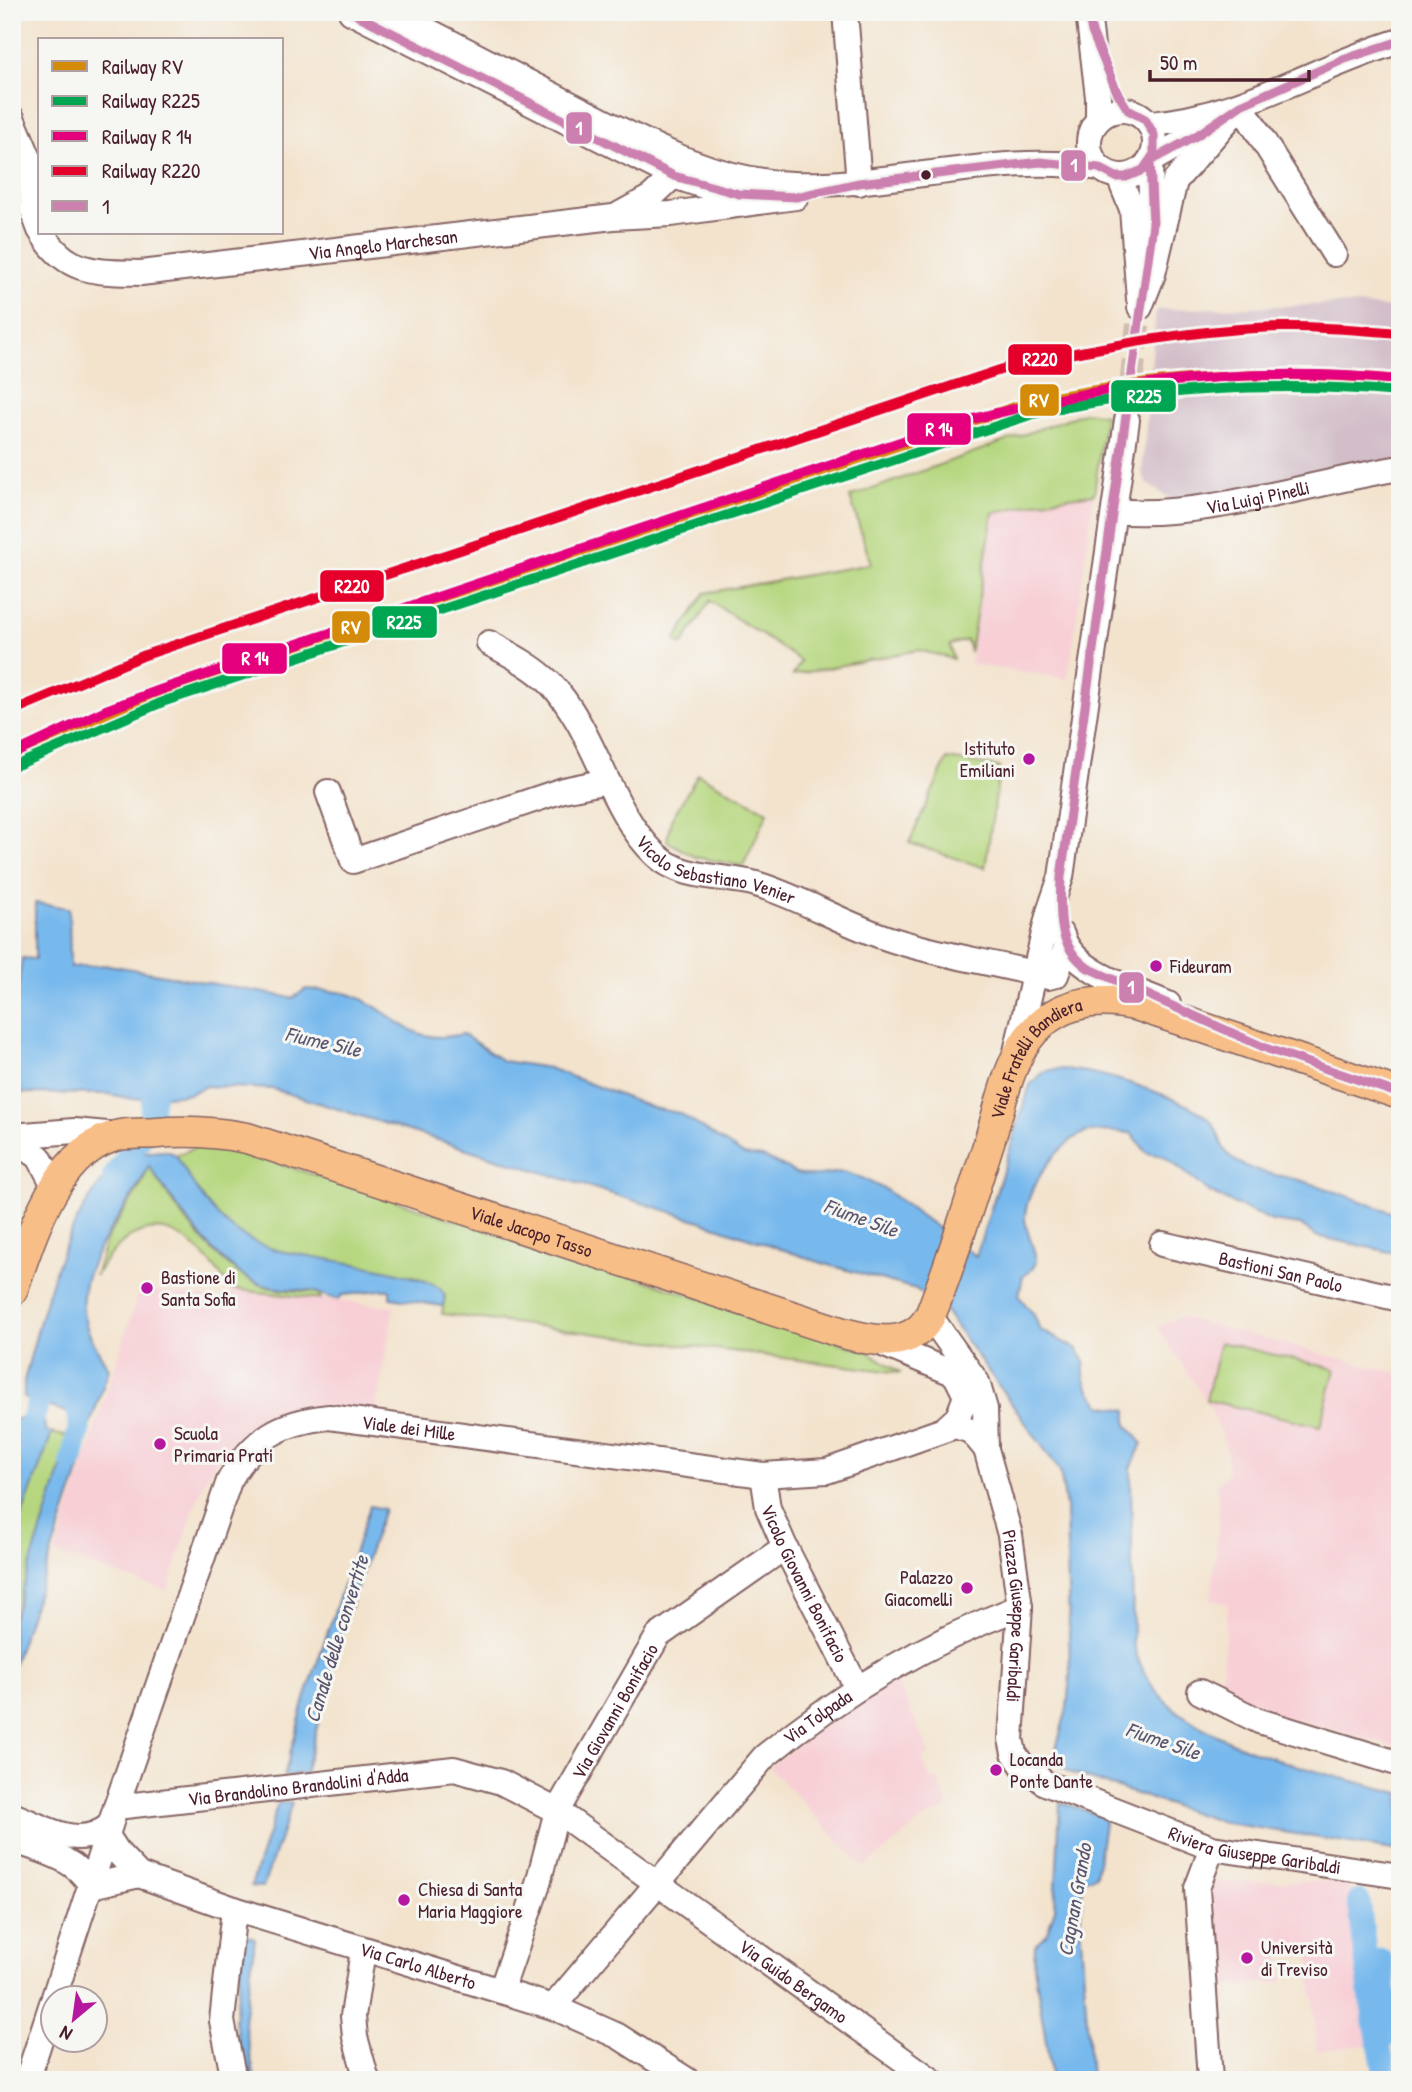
<svg xmlns="http://www.w3.org/2000/svg" width="1412" height="2092" font-family="'Patrick Hand',sans-serif">
<style>
.built{fill:#f7cfd5}
.industrial{fill:#d2bdc8}
.green{fill:#b6d77f;stroke:#807b55;stroke-width:2}
.water{fill:#78b9ed;stroke:#616c8c;stroke-width:2}
.lines{fill:none;stroke-linecap:round;stroke-linejoin:round}
.canal{stroke:#78b9ed;stroke-width:23}
.minor-tunnel{stroke:#d1bcad;stroke-width:24;stroke-dasharray:24 12;stroke-linecap:butt}
.minor-casing{stroke:#856464;stroke-width:28}
.major-casing{stroke:#856464;stroke-width:33}
.minor{stroke:#fff;stroke-width:24}
.major{stroke:#f7be87;stroke-width:30}
.bus-1-casing{stroke:#f6f6f2;stroke-width:14}
.bus-1{stroke:#cc80b0;stroke-width:9}
.rail-1-casing{stroke:#f6f6f2;stroke-width:16}
.rail-2-casing{stroke:#f6f6f2;stroke-width:16}
.rail-3-casing{stroke:#f6f6f2;stroke-width:16}
.rail-4-casing{stroke:#f6f6f2;stroke-width:16}
.rail-1{stroke:#d48b09;stroke-width:10}
.rail-2{stroke:#00a651;stroke-width:10}
.rail-3{stroke:#e5007d;stroke-width:10}
.rail-4{stroke:#e4002b;stroke-width:10}
.bus-dot{fill:#4a1f2b;stroke:#f6f6f2;stroke-width:2.5}
.poi-dot{fill:#b5179e;stroke:#f6f6f2;stroke-width:2.5}
.labels{text-anchor:middle;stroke-width:6;stroke-linejoin:round;paint-order:stroke}
.street-label{font-size:19px;fill:#4a1f2b;stroke:#f6f6f2}
.poi-label{font-size:19px;fill:#4a1f2b;stroke:#f6f6f2;text-anchor:start}
.water-label{font-size:21px;font-style:italic;fill:#5a556f;stroke:#f6f6f2}
.line-badge{stroke:#f6f6f2;stroke-width:2.5}
.badge-label{font-size:19px;text-anchor:middle;font-weight:bold;fill:#fff}
</style>
<rect width="100%" height="100%" fill="#f6f6f2"/>
<filter id="ink" filterUnits="userSpaceOnUse"><feTurbulence type="fractalNoise" baseFrequency=".0143" numOctaves="2"/><feDisplacementMap in="SourceGraphic" scale="14" xChannelSelector="R" yChannelSelector="G"/><feConvolveMatrix kernelMatrix="1 2 1 2 8 2 1 2 1" color-interpolation-filters="sRGB"/></filter>
<filter id="wash" filterUnits="userSpaceOnUse"><feTurbulence type="fractalNoise" baseFrequency=".00686" numOctaves="4" result="noise"/><feDisplacementMap in="SourceGraphic" scale="28" xChannelSelector="R" yChannelSelector="G"/><feGaussianBlur stdDeviation="1.57" result="paint"/><feColorMatrix in="noise" values="0 0 0 0 0 0 0 0 0 0 0 0 0 0 0 0 0 1.4 0 .05"/><feComposite in="paint" operator="in"/></filter>
<g filter="url(#wash)">
<rect width="100%" height="100%" fill="#f3e3cd"/>
<path class="built" d="M 1094,494 L 1068,679 L 970,664 L 993,513 L 1052,499 Z
M 140,1289 L 228,1300 L 231,1289 L 394,1307 L 375,1413 L 328,1407 L 296,1411 L 266,1417 L 246,1428 L 220,1455 L 202,1485 L 167,1591 L 55,1553 Z
M 1181,1317 L 1400,1374 L 1400,1748 L 1219,1699 L 1228,1604 L 1211,1600 L 1219,1519 L 1217,1483 L 1227,1474 L 1227,1449 L 1211,1409 L 1157,1326 Z
M 896,1679 L 930,1753 L 922,1759 L 931,1780 L 937,1778 L 948,1807 L 920,1822 L 864,1868 L 769,1767 L 857,1700 Z
M 1349,1881 L 1372,2044 L 1317,2051 L 1309,1946 L 1279,1947 L 1283,1982 L 1214,1987 L 1206,1882 Z"/>
<path class="industrial" d="M 1342,304 L 1400,308 L 1400,466 L 1175,501 L 1147,484 L 1142,473 L 1156,310 Z"/>
<path class="green" d="M 1086,412 L 1105,415 L 1094,494 L 1052,499 L 993,513 L 970,652 L 967,640 L 950,645 L 953,659 L 918,650 L 793,675 L 801,661 L 710,601 L 682,645 L 675,640 L 705,593 L 871,564 L 850,497 Z
M 947,759 L 1000,767 L 985,868 L 909,843 Z
M 698,774 L 768,812 L 743,866 L 695,857 L 667,841 L 671,820 Z
M 199,1146 L 225,1148 L 280,1164 L 869,1352 L 901,1373 L 442,1314 L 445,1295 L 433,1284 L 413,1276 C 365,1267 272,1260 234,1232 C 208,1213 191,1182 176,1155 Z
M 149,1165 C 173,1207 217,1269 264,1286 C 278,1291 298,1290 313,1292 L 319,1294 L 321,1299 L 231,1289 C 189,1228 142,1198 95,1276 L 107,1238 L 142,1183 Z
M 1220,1342 L 1335,1369 L 1320,1426 L 1206,1400 Z
M 52,1433 L 69,1437 L 49,1512 L 12,1622 L 12,1541 Z"/>
<path class="water" d="M 35,903 L 69,908 L 70,967 L 109,965 L 293,998 L 306,989 C 320,991 336,990 349,994 C 395,1009 406,1048 463,1034 L 503,1061 L 549,1068 L 653,1108 L 679,1113 L 744,1155 L 763,1157 L 796,1173 L 812,1176 L 843,1172 L 862,1178 L 886,1190 L 976,1256 L 1030,1085 C 1034,1082 1038,1076 1042,1073 C 1070,1057 1184,1098 1208,1118 C 1221,1129 1218,1148 1233,1159 C 1252,1173 1276,1174 1299,1180 C 1333,1189 1366,1204 1400,1215 L 1400,1254 L 1316,1236 L 1300,1225 L 1272,1221 L 1211,1193 L 1164,1156 L 1147,1153 L 1131,1133 C 1117,1132 1103,1130 1088,1132 C 1060,1138 1024,1191 1025,1219 C 1026,1230 1037,1257 1036,1260 C 1035,1268 1030,1272 1023,1276 L 1019,1296 L 1034,1315 L 1040,1330 L 1077,1349 L 1085,1362 C 1080,1379 1090,1392 1101,1405 L 1127,1410 L 1127,1425 L 1142,1443 L 1131,1468 L 1133,1644 C 1138,1661 1146,1679 1157,1692 C 1205,1749 1330,1775 1400,1793 L 1400,1851 L 1222,1822 L 1069,1772 L 1057,1763 L 1055,1753 L 1067,1708 L 1070,1675 L 1066,1507 L 1060,1471 L 945,1311 L 916,1289 L 822,1263 L 697,1220 L 273,1089 L 206,1086 L 189,1094 L 133,1099 L 108,1094 L 12,1093 L 12,1031 L 22,958 L 35,959 Z
M 168,1151 L 176,1155 C 202,1202 226,1237 280,1251 C 310,1257 427,1272 442,1291 C 446,1296 444,1301 443,1306 L 390,1298 L 390,1290 C 373,1288 359,1295 342,1295 L 339,1299 C 326,1298 321,1293 310,1291 C 296,1289 281,1290 267,1286 C 221,1275 174,1203 149,1166 C 128,1212 70,1267 85,1321 C 89,1338 100,1353 109,1369 L 90,1425 L 69,1413 L 24,1398 L 24,1381 C 46,1300 61,1220 122,1158 L 123,1153 Z
M 25,1416 L 44,1422 L 46,1432 L 52,1433 L 12,1542 L 12,1424 L 14,1420 Z
M 73,1431 L 83,1436 L 78,1450 L 83,1460 L 12,1669 L 12,1622 Z
M 370,1506 L 384,1509 L 342,1631 L 305,1773 L 284,1776 L 305,1699 Z
M 1060,1802 L 1105,1817 L 1096,1875 L 1083,1880 L 1080,1923 L 1091,2080 L 1052,2080 L 1034,1966 L 1035,1946 L 1046,1935 L 1055,1909 Z
M 278,1803 L 292,1803 L 263,1887 L 251,1886 Z
M 247,1935 L 255,1939 L 244,2021 L 255,2080 L 244,2080 L 235,2020 L 244,1937 Z"/>
<g class="lines">
<path class="canal" d="M 114,1176 L 149,1126 L 158,1068
M 71,1462 L 79,1429 L 78,1389
M 12,1483 L 48,1373
M 1359,1901 L 1371,2001 L 1386,2079
M 1381,1960 L 1391,2034"/>
</g>
</g>
<g filter="url(#ink)">
<g class="lines">
<path class="minor-tunnel" d="M 1127,420 L 1140,307"/>
<g class="minor-casing">
<g id="minor">
<path d="M 351,12 L 674,176 L 710,188 L 751,195"/>
<path d="M 392,12 C 450,42 508,72 566,102 C 639,139 710,181 793,184 C 896,187 997,152 1099,168"/>
<path d="M 845,12 L 859,183"/>
<path d="M 1088,12 L 1098,97 L 1098,120"/>
<path d="M 1241,105 L 1334,254"/>
<circle cx="1122" cy="143" r="33"/>
<path d="M 12,118 L 31,163 L 33,211 L 40,230"/>
<path d="M 1149,124 C 1239,118 1316,66 1400,41"/>
<path d="M 1150,161 L 1209,127"/>
<path d="M 1150,162 L 1152,227"/>
<path d="M 1119,177 L 1132,209 L 1139,299"/>
<path d="M 620,214 L 651,197 L 683,167"/>
<path id="s1" d="M 42,233 C 67,274 96,272 141,273 L 613,217 L 671,214 L 796,197"/>
<path d="M 1140,307 L 1153,274 L 1175,181 L 1241,105"/>
<path id="s2" d="M 1114,511 C 1200,520 1313,482 1400,468"/>
<path id="s3" d="M 489,643 C 511,655 533,666 551,684 C 595,730 609,811 656,855 C 682,880 723,875 756,884 C 803,898 846,926 893,940 C 943,956 997,963 1048,977 L 1056,975 L 1066,948"/>
<path d="M 328,792 L 353,861 L 563,790 L 607,781"/>
<path d="M 1062,935 C 1073,973 1135,989 1168,1004"/>
<path d="M 1016,1052 L 1049,912 L 1061,877 L 1127,420"/>
<path d="M 12,1136 L 74,1131 L 118,1135"/>
<path d="M 12,1138 L 39,1157 L 56,1189"/>
<path id="s4" d="M 1162,1244 L 1400,1299"/>
<path id="s5" d="M 930,1316 L 977,1382 L 985,1409 L 986,1449 L 1010,1535 L 1020,1607 L 1011,1739 L 1014,1753 L 1023,1766 L 1045,1783 L 1212,1848 L 1400,1876"/>
<path d="M 873,1340 L 955,1374 L 966,1396 L 958,1417 L 947,1427"/>
<path id="s6" d="M 763,1475 L 768,1508 L 785,1547 L 857,1688"/>
<path d="M 1200,1692 L 1259,1721 L 1400,1764"/>
<path id="s7" d="M 116,1807 L 229,1481 C 253,1438 281,1422 329,1417 L 763,1475 L 827,1471 L 955,1426 L 971,1431 L 986,1449"/>
<path d="M 12,1815 C 45,1827 78,1851 109,1826"/>
<path id="s8" d="M 106,1834 L 119,1854 L 139,1875 L 234,1909 L 553,2007 L 618,2036 L 687,2080"/>
<path d="M 12,1840 C 42,1851 75,1857 91,1886"/>
<path d="M 91,1886 L 139,1875"/>
<path d="M 234,1909 L 222,2021 L 234,2080"/>
<path d="M 363,1950 L 353,2016 L 355,2037 L 367,2080"/>
<path id="s9" d="M 501,1991 L 537,1887 L 557,1811 L 658,1636 L 785,1547"/>
<path id="s10" d="M 54,1997 L 116,1807 L 454,1769 L 501,1782 L 557,1811 L 931,2080"/>
<path id="s11" d="M 553,2007 L 764,1757 C 840,1694 928,1642 1020,1607"/>
<path d="M 27,2080 L 52,2003"/>
<path d="M 1210,2080 L 1197,1888 L 1212,1848"/>
</g>
</g>
<g class="major-casing">
<g id="major">
<path id="s12" d="M 12,1291 C 31,1238 55,1148 120,1135 C 132,1133 145,1134 157,1133 C 189,1130 216,1132 247,1138 L 843,1333 C 874,1341 911,1350 930,1316 C 953,1259 971,1198 990,1139 C 1001,1105 1009,1058 1034,1031 C 1063,999 1104,997 1142,1007 L 1400,1094"/>
</g>
</g>
<use href="#minor" class="minor"/>
<use href="#major" class="major"/>
<g class="bus-1-casing">
<path id="bus-1" d="M 351,12 L 674,176 L 739,194 L 796,197 L 859,183 L 1040,162 L 1099,168 L 1116,177 L 1126,177 L 1143,170 L 1154,154 L 1154,135 L 1145,119 L 1128,110 L 1117,92 L 1092,32 L 1088,12
M 1150,161 L 1196,136 L 1241,105 L 1345,59 L 1400,41
M 1150,162 L 1153,224 L 1061,877 C 1060,912 1056,946 1088,968 L 1268,1049 L 1400,1094"/>
</g>
<use href="#bus-1" class="bus-1"/>
<g class="rail-1-casing">
<path id="rail-1" d="M 12,754 L 161,690 L 1030,402 C 1153,376 1274,369 1400,380"/>
</g>
<g class="rail-2-casing">
<path id="rail-2" d="M 17,765 L 165,701 L 1033,414 C 1155,388 1275,381 1399,392"/>
</g>
<g class="rail-3-casing">
<path id="rail-3" d="M 17,752 L 106,710 L 160,690 L 954,424 C 1104,383 1243,365 1399,380"/>
</g>
<g class="rail-4-casing">
<path id="rail-4" d="M 12,711 L 145,655 L 1018,364 C 1105,347 1193,329 1282,327 C 1322,326 1361,330 1400,333"/>
</g>
<use href="#rail-1" class="rail-1"/>
<use href="#rail-2" class="rail-2"/>
<use href="#rail-3" class="rail-3"/>
<use href="#rail-4" class="rail-4"/>
</g>
</g>
<circle class="bus-dot" cx="926" cy="175" r="6"/>
<g class="poi-dot">
<circle cx="1029" cy="759" r="7"/>
<circle cx="1156" cy="966" r="7"/>
<circle cx="147" cy="1288" r="7"/>
<circle cx="160" cy="1444" r="7"/>
<circle cx="967" cy="1588" r="7"/>
<circle cx="996" cy="1770" r="7"/>
<circle cx="404" cy="1900" r="7"/>
<circle cx="1247" cy="1958" r="7"/>
</g>
<g class="labels">
<g class="street-label">
<text dy="7" stroke="none"><textPath href="#s1" startOffset="357">Via Angelo Marchesan</textPath></text>
<text dy="7" stroke="none"><textPath href="#s2" startOffset="145">Via Luigi Pinelli</textPath></text>
<text dy="7" stroke="none"><textPath href="#s3" startOffset="338">Vicolo Sebastiano Venier</textPath></text>
<text dy="7" stroke="none"><textPath href="#s12" startOffset="1334">Viale Fratelli Bandiera</textPath></text>
<text dy="7" stroke="none"><textPath href="#s12" startOffset="625">Viale Jacopo Tasso</textPath></text>
<text dy="7" stroke="none"><textPath href="#s4" startOffset="122">Bastioni San Paolo</textPath></text>
<text dy="7" stroke="none"><textPath href="#s7" startOffset="550">Viale dei Mille</textPath></text>
<text dy="7" stroke="none"><textPath href="#s6" startOffset="117">Vicolo Giovanni Bonifacio</textPath></text>
<text dy="7" stroke="none"><textPath href="#s5" startOffset="320">Piazza Giuseppe Garibaldi</textPath></text>
<text dy="7" stroke="none"><textPath href="#s9" startOffset="304">Via Giovanni Bonifacio</textPath></text>
<text dy="7" stroke="none"><textPath href="#s11" startOffset="394">Via Tolpada</textPath></text>
<text dy="7" stroke="none"><textPath href="#s10" startOffset="383">Via Brandolino Brandolini d'Adda</textPath></text>
<text dy="7" stroke="none"><textPath href="#s5" startOffset="723">Riviera Giuseppe Garibaldi</textPath></text>
<text dy="7" stroke="none"><textPath href="#s8" startOffset="346">Via Carlo Alberto</textPath></text>
<text dy="7" stroke="none"><textPath href="#s10" startOffset="943">Via Guido Bergamo</textPath></text>
</g>
<g class="poi-label">
<text x="1015" y="755" text-anchor="end">Istituto<tspan x="1015" dy="22">Emiliani</tspan></text>
<text x="1170" y="973">Fideuram</text>
<text x="161" y="1284">Bastione di<tspan x="161" dy="22">Santa Sofia</tspan></text>
<text x="174" y="1440">Scuola<tspan x="174" dy="22">Primaria Prati</tspan></text>
<text x="953" y="1584" text-anchor="end">Palazzo<tspan x="953" dy="22">Giacomelli</tspan></text>
<text x="1010" y="1766">Locanda<tspan x="1010" dy="22">Ponte Dante</tspan></text>
<text x="418" y="1896">Chiesa di Santa<tspan x="418" dy="22">Maria Maggiore</tspan></text>
<text x="1261" y="1954">Università<tspan x="1261" dy="22">di Treviso</tspan></text>
</g>
<g class="water-label">
<text transform="translate(323 1042) rotate(13)" y="7">Fiume Sile</text>
<text transform="translate(861 1218) rotate(20)" y="7">Fiume Sile</text>
<text transform="translate(337 1639) rotate(-73)" y="7">Canale delle convertite</text>
<text transform="translate(1163 1741) rotate(19)" y="7">Fiume Sile</text>
<text transform="translate(1075 1900) rotate(-80)" y="7">Cagnan Grando</text>
</g>
</g>
<g class="line-badge">
<rect x="565" y="111" width="28" height="34" rx="7" fill="#cc80b0"/>
<rect x="1060" y="149" width="27" height="33" rx="7" fill="#cc80b0"/>
<rect x="1007" y="343" width="66" height="33" rx="7" fill="#e4002b"/>
<rect x="1110" y="379" width="67" height="34" rx="7" fill="#00a651"/>
<rect x="1019" y="383" width="41" height="34" rx="7" fill="#d48b09"/>
<rect x="906" y="412" width="66" height="34" rx="7" fill="#e5007d"/>
<rect x="319" y="569" width="66" height="34" rx="7" fill="#e4002b"/>
<rect x="371" y="605" width="67" height="34" rx="7" fill="#00a651"/>
<rect x="331" y="610" width="40" height="34" rx="7" fill="#d48b09"/>
<rect x="221" y="642" width="67" height="33" rx="7" fill="#e5007d"/>
<rect x="1118" y="971" width="27" height="33" rx="7" fill="#cc80b0"/>
</g>
<g class="badge-label">
<text x="579" y="135">1</text>
<text x="1074" y="172">1</text>
<text x="1040" y="366">R220</text>
<text x="1144" y="403">R225</text>
<text x="1039" y="407">RV</text>
<text x="939" y="436">R 14</text>
<text x="352" y="593">R220</text>
<text x="404" y="629">R225</text>
<text x="351" y="634">RV</text>
<text x="255" y="665">R 14</text>
<text x="1131" y="994">1</text>
</g>
<rect width="1412" height="2092" fill="none" stroke="#f6f6f2" stroke-width="42"/>
<rect x="38" y="38" width="245" height="196" fill="#f6f6f2" stroke="#b1a0a2" stroke-width="2"/>
<rect x="52" y="61" width="35" height="10" fill="#d48b09" stroke="#b1a0a2" stroke-width="2"/>
<text x="102" y="74" font-size="21" fill="#4a1f2b">Railway RV</text>
<rect x="52" y="96" width="35" height="10" fill="#00a651" stroke="#b1a0a2" stroke-width="2"/>
<text x="102" y="108" font-size="21" fill="#4a1f2b">Railway R225</text>
<rect x="52" y="131" width="35" height="10" fill="#e5007d" stroke="#b1a0a2" stroke-width="2"/>
<text x="102" y="144" font-size="21" fill="#4a1f2b">Railway R 14</text>
<rect x="52" y="166" width="35" height="10" fill="#e4002b" stroke="#b1a0a2" stroke-width="2"/>
<text x="102" y="178" font-size="21" fill="#4a1f2b">Railway R220</text>
<rect x="52" y="201" width="35" height="10" fill="#cc80b0" stroke="#b1a0a2" stroke-width="2"/>
<text x="102" y="214" font-size="21" fill="#4a1f2b">1</text>
<g transform="translate(74 2019) rotate(209)"><circle r="33" fill="#f6f6f2" stroke="#b1a0a2" stroke-width="2"/>
<path d="M0-5L12 26L0 18L-12 26Z" fill="#b5179e"/>
<text y="-10" font-size="19" font-weight="bold" text-anchor="middle" fill="#4a1f2b">N</text>
</g>
<path d="M1150 70v10h159v-10" fill="none" stroke="#4a1f2b" stroke-width="3.5"/>
<text x="1160" y="70" font-size="21" fill="#4a1f2b" stroke="#f6f6f2" stroke-width="5" paint-order="stroke">50 m</text>
</svg>
